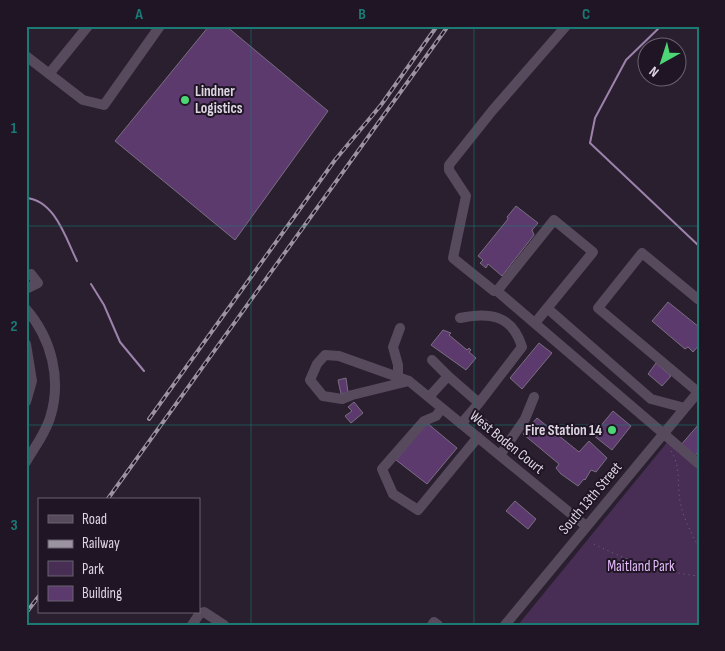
<svg xmlns="http://www.w3.org/2000/svg" width="725" height="651" font-family="'Sofia Sans Condensed',sans-serif">
<style>
.green{fill:#482e55}
.lines{fill:none;stroke-linecap:round;stroke-linejoin:round}
.stream{stroke:#9d82ab;stroke-width:2}
.building{fill:#5c3a6e;stroke:#7a6e81}
.path{stroke:#716977;stroke-width:1;stroke-dasharray:1 4;stroke-linecap:butt}
.minor{stroke:#564a5c;stroke-width:10}
.rail-casing{stroke:#9b939f;stroke-width:4}
.rail{stroke:#1f1525;stroke-width:2;stroke-dasharray:5.5;stroke-linecap:butt}
.grid{fill:none;stroke:#197b74;stroke-width:1;stroke-opacity:0.55}
.poi-dot{fill:#4dd676;stroke:#1f1525;stroke-width:2}
.labels{text-anchor:middle;stroke-width:4;stroke-linejoin:round;paint-order:stroke}
.poi-label{font-size:15px;font-weight:bold;fill:#ddd6e1;stroke:#1f1525;text-anchor:start}
.street-label{font-size:15px;fill:#ddd6e1;stroke:#1f1525}
.park-label{font-size:15px;fill:#e2b9f9;stroke:#1f1525}
.neatline{fill:none;stroke:#197b74;stroke-width:2}
.grid-label{font-size:16px;text-anchor:middle;font-weight:bold;fill:#197b74}
</style>
<rect width="100%" height="100%" fill="#291f2f"/>
<path class="green" d="M 669,440 L 699,465 L 699,625 L 518,625 Z"/>
<g class="lines">
<path class="stream" d="M 661,26 L 626,60 L 595,118 L 590,143 L 699,246
M 26,198 C 55,200 66,239 77,261
M 91,284 L 104,305 L 120,342 L 144,371"/>
</g>
<path class="building" d="M 209,26 L 226,26 L 328,111 L 235,240 L 115,141 Z
M 516,206 L 538,223 L 532,230 L 534,235 L 502,276 L 488,264 L 486,268 L 480,263 L 483,260 L 478,256 L 508,219 L 507,217 Z
M 668,302 L 699,327 L 699,345 L 693,352 L 688,347 L 685,349 L 652,321 Z
M 443,330 L 451,333 L 449,335 L 467,350 L 469,348 L 471,350 L 469,352 L 476,358 L 466,370 L 431,345 Z
M 539,343 L 552,353 L 522,389 L 510,378 Z
M 656,363 L 671,376 L 662,386 L 648,374 Z
M 346,378 L 348,392 L 341,394 L 338,380 Z
M 354,402 L 363,413 L 351,423 L 345,416 L 352,411 L 348,407 Z
M 613,411 L 631,426 L 612,450 L 593,435 Z
M 480,415 L 490,423 L 486,428 L 476,420 Z
M 537,418 L 579,452 L 589,441 L 607,458 L 596,472 L 591,470 L 585,480 L 584,479 L 578,486 L 561,474 L 556,468 L 559,464 L 523,434 Z
M 427,423 L 457,448 L 427,484 L 396,460 Z
M 699,424 L 699,451 L 693,458 L 680,446 Z
M 515,501 L 536,519 L 528,529 L 506,511 Z"/>
<g class="lines">
<path class="path" d="M 671,451 C 681,466 677,484 680,501 C 683,518 691,532 699,548
M 594,544 C 627,561 661,572 699,576"/>
<path class="minor" d="M 26,56 L 83,100 L 104,105 L 160,26
M 49,74 L 88,26
M 26,289 L 38,283 L 31,274
M 497,291 L 494,291 L 453,258 L 466,196 L 449,170 L 449,165 L 492,111 L 566,26
M 547,308 L 651,399 L 685,408
M 26,309 C 52,339 62,380 50,418 C 45,434 34,448 26,462
M 460,318 C 488,312 512,314 522,347 L 479,403
M 535,323 L 593,252 L 554,220 L 497,291 L 699,464
M 26,344 L 32,381 L 26,402
M 432,360 L 448,376
M 398,377 L 398,365 L 393,347 L 400,328
M 409,381 L 352,395 L 342,399 L 323,396 L 310,380 L 317,364 L 325,355 L 339,356 L 409,381 L 586,526
M 698,392 L 598,308 L 642,253 L 699,300
M 429,397 L 448,376 L 479,403 L 461,424
M 442,408 L 436,416 L 424,421 L 382,469 L 393,494 L 418,510 L 478,437
M 500,455 L 525,419 L 534,397
M 192,625 L 200,613 L 204,612 L 224,625
M 432,625 L 434,622 L 438,625
M 505,625 L 699,391"/>
<g class="rail-casing">
<path id="rail" d="M 149,419 L 335,160 L 381,105 L 437,26
M 107,500 L 448,26
M 26,613 L 39,596"/>
</g>
<use href="#rail" class="rail"/>
</g>
<path class="grid" d="M 251,26 L 251,625M 474,26 L 474,625M 26,226 L 699,226M 26,425 L 699,425"/>
<g class="poi-dot">
<circle cx="185" cy="100" r="5"/>
<circle cx="612" cy="430" r="5"/>
</g>
<g class="labels">
<g class="poi-label">
<text x="195" y="96">Lindner<tspan x="195" dy="17">Logistics</tspan></text>
<text x="602" y="435" text-anchor="end">Fire Station 14</text>
</g>
<g class="street-label">
<text transform="translate(507 442) rotate(39)" y="5">West Boden Court</text>
<text transform="translate(590 498) rotate(-50)" y="5">South 13th Street</text>
</g>
<g class="park-label">
<text x="641" y="571">Maitland Park</text>
</g>
</g>
<rect width="725" height="651" fill="none" stroke="#1f1525" stroke-width="55"/>
<rect x="38" y="498" width="162" height="115" fill="#1f1525" stroke="#6b6270"/>
<rect x="48" y="515" width="25" height="8" fill="#564a5c" stroke="#6b6270"/>
<text x="82" y="524" font-size="15" fill="#ddd6e1">Road</text>
<rect x="48" y="540" width="25" height="8" fill="#9b939f" stroke="#6b6270"/>
<text x="82" y="548" font-size="15" fill="#ddd6e1">Railway</text>
<rect x="48" y="561" width="25" height="15" fill="#482e55" stroke="#6b6270"/>
<text x="82" y="574" font-size="15" fill="#ddd6e1">Park</text>
<rect x="48" y="586" width="25" height="15" fill="#5c3a6e" stroke="#6b6270"/>
<text x="82" y="598" font-size="15" fill="#ddd6e1">Building</text>
<g transform="translate(662 62) rotate(219)"><circle r="24" fill="#1f1525" stroke="#6b6270"/>
<path d="M0-4L9 19L0 12L-9 19Z" fill="#4dd676"/>
<text y="-8" font-size="14" font-weight="bold" text-anchor="middle" fill="#ddd6e1">N</text>
</g>
<rect x="28" y="28" width="670" height="596" class="neatline"/>
<g class="grid-label">
<text x="139" y="19">A</text>
<text x="362" y="19">B</text>
<text x="586" y="19">C</text>
<text x="14" y="133">1</text>
<text x="14" y="331">2</text>
<text x="14" y="530">3</text>
</g>
</svg>
